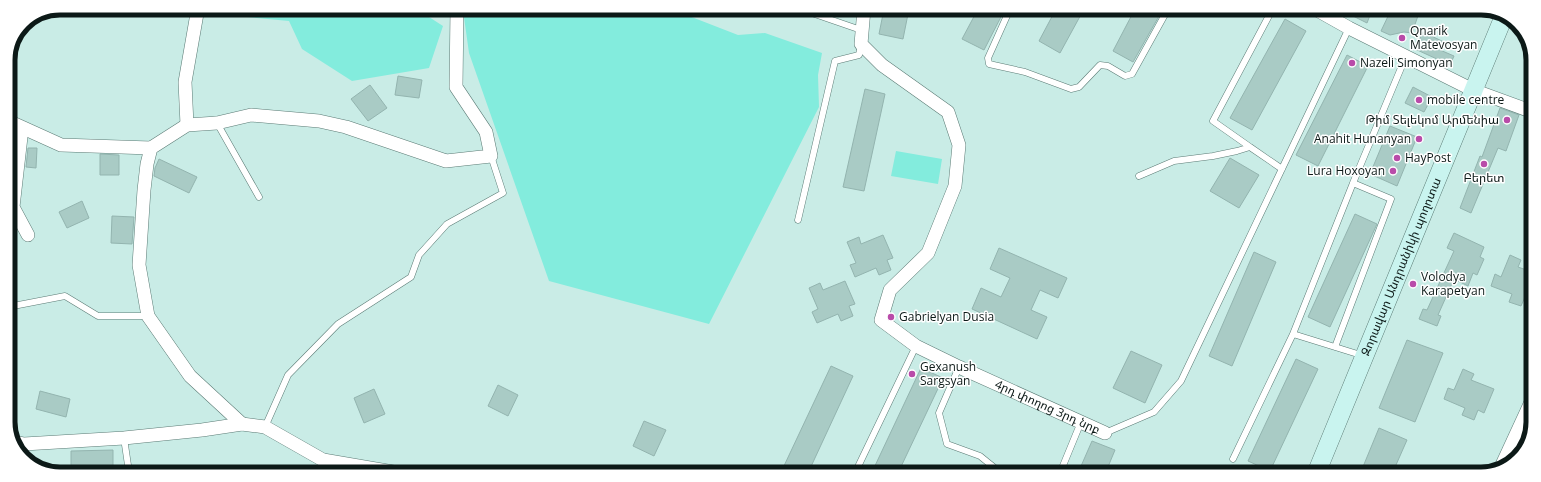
<svg xmlns="http://www.w3.org/2000/svg" width="1541" height="482" font-family="'Open Sans','Noto Sans Armenian',sans-serif">
<style>
.green{fill:#83ecdd}
.building{fill:#a9cbc5;stroke:#93b4af}
.lines{fill:none;stroke-linecap:round;stroke-linejoin:round}
.service-casing{stroke:#5b7b75;stroke-width:7}
.minor-casing{stroke:#5b7b75;stroke-width:14}
.secondary-casing{stroke:#5b7b75;stroke-width:19}
.service{stroke:#fff;stroke-width:6}
.minor{stroke:#fff;stroke-width:13}
.secondary{stroke:#c9f4ef;stroke-width:18}
.poi-dot{fill:#b94ba9;stroke:#fff;stroke-width:1.5}
.labels{text-anchor:middle;stroke-width:3;stroke-linejoin:round;paint-order:stroke}
.poi-label{font-size:12px;fill:#0c1917;stroke:#fff;text-anchor:start}
.street-label{font-size:12px;fill:#0c1917;stroke:#fff}
.rim{fill:none;stroke:#0c1917;stroke-width:5}
</style>
<rect width="100%" height="100%" fill="#c9ece6"/>
<path class="green" d="M 245,8 L 324,8 L 346,11 L 362,8 L 415,8 L 443,26 L 429,68 L 352,81 L 302,49 L 289,21 L 247,17 Z
M 485,9 L 671,9 L 738,35 L 765,33 L 822,53 L 818,75 L 819,107 L 709,324 L 549,281 L 469,53 L 463,10 Z
M 896,151 L 942,159 L 938,184 L 891,176 Z"/>
<path class="building" d="M 884,9 L 909,9 L 903,39 L 879,34 Z
M 978,9 L 1005,9 L 984,50 L 962,39 Z
M 1056,9 L 1084,9 L 1060,53 L 1039,41 Z
M 1135,9 L 1163,9 L 1133,62 L 1113,51 Z
M 1341,10 L 1372,10 L 1367,23 Z
M 1391,10 L 1420,10 L 1412,33 L 1404,32 L 1390,35 L 1381,31 Z
M 1285,19 L 1306,31 L 1252,130 L 1230,118 Z
M 1423,32 L 1444,42 L 1440,50 L 1454,56 L 1450,65 L 1415,49 Z
M 1347,55 L 1368,66 L 1318,166 L 1296,155 Z
M 398,76 L 422,80 L 419,98 L 395,95 Z
M 370,85 L 387,108 L 368,121 L 351,99 Z
M 1413,87 L 1432,97 L 1424,112 L 1405,103 Z
M 865,89 L 885,94 L 864,191 L 843,187 Z
M 1500,108 L 1519,115 L 1506,151 L 1498,148 L 1471,213 L 1460,208 L 1480,156 L 1482,157 Z
M 1390,126 L 1417,137 L 1397,186 L 1370,174 Z
M 28,148 L 37,148 L 36,168 L 26,167 Z
M 100,154 L 119,155 L 119,175 L 100,175 Z
M 1230,158 L 1259,175 L 1239,208 L 1210,191 Z
M 159,159 L 197,177 L 189,193 L 154,176 L 155,168 Z
M 82,201 L 89,218 L 67,228 L 59,212 Z
M 1355,214 L 1377,224 L 1330,327 L 1308,317 Z
M 112,216 L 134,217 L 132,244 L 111,243 Z
M 1454,233 L 1484,247 L 1480,257 L 1484,259 L 1477,275 L 1473,273 L 1468,286 L 1454,279 L 1438,315 L 1441,316 L 1437,326 L 1419,319 L 1423,309 L 1427,310 L 1454,251 L 1447,248 Z
M 883,235 L 893,258 L 887,260 L 891,270 L 879,275 L 876,268 L 855,277 L 850,265 L 856,263 L 847,242 L 859,237 L 861,244 Z
M 999,248 L 1067,278 L 1058,298 L 1040,290 L 1031,310 L 1047,317 L 1037,339 L 972,309 L 981,288 L 1001,297 L 1010,278 L 990,269 Z
M 1254,252 L 1276,262 L 1232,366 L 1209,356 Z
M 1510,255 L 1521,260 L 1518,267 L 1532,272 L 1532,299 L 1525,297 L 1521,306 L 1509,302 L 1512,294 L 1491,286 L 1495,274 L 1501,277 Z
M 845,281 L 855,304 L 849,306 L 853,316 L 841,321 L 838,314 L 817,323 L 812,312 L 818,309 L 809,288 L 820,283 L 823,290 Z
M 1407,340 L 1443,353 L 1415,422 L 1379,408 Z
M 1131,351 L 1162,365 L 1145,403 L 1113,388 Z
M 1296,359 L 1318,369 L 1270,471 L 1248,461 Z
M 831,366 L 853,376 L 808,473 L 794,473 L 783,468 Z
M 921,368 L 943,378 L 898,473 L 880,473 L 873,470 Z
M 1463,369 L 1474,374 L 1471,380 L 1494,389 L 1484,413 L 1478,410 L 1474,420 L 1462,415 L 1465,408 L 1444,399 L 1448,388 L 1454,390 Z
M 498,385 L 518,395 L 508,416 L 488,406 Z
M 374,389 L 385,414 L 364,423 L 354,398 Z
M 40,391 L 70,399 L 66,417 L 36,409 Z
M 644,421 L 666,430 L 654,456 L 633,446 Z
M 1379,428 L 1407,440 L 1392,474 L 1360,474 Z
M 1092,441 L 1115,450 L 1105,474 L 1078,473 Z
M 113,450 L 113,472 L 71,472 L 71,451 Z"/>
<g class="lines">
<g class="service-casing">
<path id="service" d="M 800,9 L 861,30
M 1010,9 L 988,58 L 989,64 L 1025,72 L 1071,89 L 1079,87 L 1100,65 L 1108,66 L 1125,76 L 1132,74 L 1168,9
M 217,123 L 259,197
M 1250,147 L 1213,121 L 1272,10
M 1139,176 L 1174,161 L 1213,156 L 1237,151 L 1250,147 L 1282,169
M 1353,183 L 1406,56
M 798,220 L 835,61 L 859,55 L 861,44
M 8,307 L 65,296 L 98,316 L 148,316
M 1293,334 L 1353,183 L 1391,199 L 1335,347
M 959,367 L 939,413 L 947,444 L 980,456 L 1001,473
M 265,427 L 288,375 L 338,324 L 411,277 L 419,255 L 447,224 L 503,193 L 491,156
M 1105,433 L 1154,412 L 1181,381 L 1349,28
M 124,438 L 129,472
M 1233,459 L 1293,334 L 1364,356
M 855,473 L 916,346
M 1060,473 L 1081,422"/>
</g>
<g class="minor-casing">
<g id="minor">
<path id="s1" d="M 864,9 L 861,44 L 882,65 L 948,112 L 959,145 L 955,186 L 928,253 L 890,290 L 881,320 L 916,346 L 959,367 L 1105,433"/>
<path d="M 1317,10 L 1349,28 L 1473,90 L 1533,112"/>
<path d="M 8,121 L 61,145 L 151,148"/>
<path d="M 187,125 L 185,82 L 198,8"/>
<path d="M 22,128 L 13,207 L 28,235"/>
<path d="M 242,424 L 190,376 L 148,316 L 139,265 L 144,190 L 147,164 L 151,148 L 187,125 L 217,123 L 251,115 L 319,121 L 346,127 L 446,161 L 491,156 L 486,132 L 456,87 L 457,9"/>
<path d="M 15,442 L 24,444 L 124,438 L 202,430 L 242,424 L 265,427 L 323,460 L 399,473"/>
<path d="M 1501,467 L 1531,402"/>
</g>
</g>
<g class="secondary-casing">
<g id="secondary">
<path id="s2" d="M 1316,474 L 1504,16"/>
</g>
</g>
<use href="#service" class="service"/>
<use href="#minor" class="minor"/>
<use href="#secondary" class="secondary"/>
</g>
<g class="poi-dot">
<circle cx="1402" cy="38" r="4"/>
<circle cx="1352" cy="63" r="4"/>
<circle cx="1419" cy="100" r="4"/>
<circle cx="1507" cy="120" r="4"/>
<circle cx="1419" cy="139" r="4"/>
<circle cx="1397" cy="158" r="4"/>
<circle cx="1484" cy="164" r="4"/>
<circle cx="1393" cy="171" r="4"/>
<circle cx="1413" cy="284" r="4"/>
<circle cx="891" cy="317" r="4"/>
<circle cx="912" cy="374" r="4"/>
</g>
<g class="labels">
<g class="poi-label">
<text x="1410" y="35">Qnarik<tspan x="1410" dy="14">Matevosyan</tspan></text>
<text x="1360" y="67">Nazeli Simonyan</text>
<text x="1427" y="104">mobile centre</text>
<text x="1499" y="124" text-anchor="end">Թիմ Տելեկոմ Արմենիա</text>
<text x="1411" y="143" text-anchor="end">Anahit Hunanyan</text>
<text x="1405" y="162">HayPost</text>
<text x="1385" y="175" text-anchor="end">Lura Hoxoyan</text>
<text x="1484" y="182" text-anchor="middle">Բերետ</text>
<text x="1421" y="281">Volodya<tspan x="1421" dy="14">Karapetyan</tspan></text>
<text x="899" y="321">Gabrielyan Dusia</text>
<text x="920" y="371">Gexanush<tspan x="920" dy="14">Sargsyan</tspan></text>
</g>
<g class="street-label">
<text dy="4" stroke="none"><textPath href="#s2" startOffset="224">Զորավար Անդրանիկի պողոտա</textPath></text>
<text dy="4" stroke="none"><textPath href="#s1" startOffset="567">4րդ փողոց 3րդ նրբ</textPath></text>
</g>
</g>
<path d="M0 0H1541V482H0ZM60 15H1481A45 45 0 0 1 1526 60V422A45 45 0 0 1 1481 467H60A45 45 0 0 1 15 422V60A45 45 0 0 1 60 15Z" fill="#fff" fill-rule="evenodd"/>
<path class="rim" d="M60 15H1481A45 45 0 0 1 1526 60V422A45 45 0 0 1 1481 467H60A45 45 0 0 1 15 422V60A45 45 0 0 1 60 15Z"/>
</svg>
